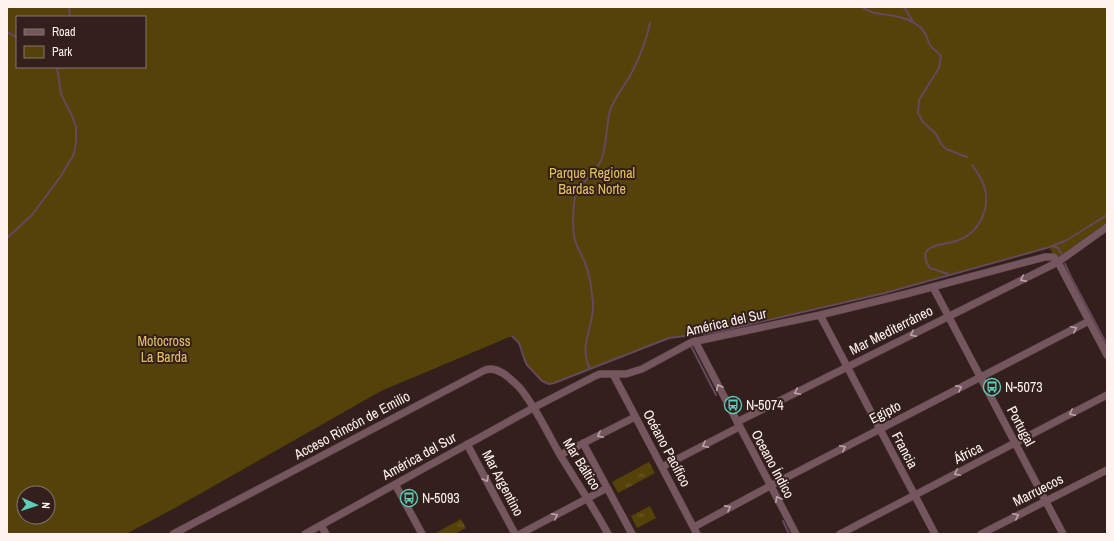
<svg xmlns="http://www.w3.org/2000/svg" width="1114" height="541" font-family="'Archivo Narrow',sans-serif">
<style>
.grass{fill:url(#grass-tufts)}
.park{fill:#544208;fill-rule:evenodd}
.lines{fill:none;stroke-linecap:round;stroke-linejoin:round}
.stream{stroke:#64495e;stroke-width:2}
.minor-casing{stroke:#503d3a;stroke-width:8}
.minor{stroke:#75565f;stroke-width:7}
.oneway{stroke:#baa4a7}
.labels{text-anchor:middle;stroke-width:4;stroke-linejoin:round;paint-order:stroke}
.park-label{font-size:14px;fill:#e6c25c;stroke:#33201d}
.street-label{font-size:14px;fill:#fff2ef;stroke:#33201d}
.poi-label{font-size:14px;fill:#fff2ef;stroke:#33201d;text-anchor:start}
</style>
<defs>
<pattern id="grass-tufts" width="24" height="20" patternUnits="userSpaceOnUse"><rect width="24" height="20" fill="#544208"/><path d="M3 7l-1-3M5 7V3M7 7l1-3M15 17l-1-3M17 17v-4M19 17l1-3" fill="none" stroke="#6e5e2c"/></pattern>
</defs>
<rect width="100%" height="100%" fill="#33201d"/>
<path class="grass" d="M 649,462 L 655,473 L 618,493 L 612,482 Z
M 650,506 L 656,518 L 637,528 L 631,516 Z
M 461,519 L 466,528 L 455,534 L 434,534 Z"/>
<path class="park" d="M 7,7 L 1107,7 L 1107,227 L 1058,262 L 1049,247 L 885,293 L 717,332 L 669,338 L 554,383 L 549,384 L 542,381 L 527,365 L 525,361 L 519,343 L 512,336 L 381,391 L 173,509 L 126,534 L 7,534 ZM 17,17 L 145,17 L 145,67 L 17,67 ZM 24,493 L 48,493 L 48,517 L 24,517 Z"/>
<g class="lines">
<path class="stream" d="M 69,7 L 70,17
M 862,7 C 873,16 886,13 899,17 C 908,19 919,24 925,33 C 927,37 928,41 930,45 C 933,50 938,51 941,56 L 939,68 L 919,100 L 918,113 L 923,122 L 936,134 L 942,145 L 946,149 L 967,157
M 904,7 L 914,23
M 7,32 L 17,37
M 7,238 L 32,215 L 61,176 L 74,154 L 76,141 L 76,127 L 72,116 L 61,94 L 57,67
M 1053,246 L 1058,248 L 1062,255
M 1065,264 L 1071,277 L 1107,345
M 948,274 L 930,268 C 926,262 922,254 929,249 C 937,243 950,244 959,240 C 978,233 990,210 985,189 C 983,180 977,172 972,165
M 512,336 L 519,343 L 525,361 L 527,365 L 542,381 L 549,384 L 554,383 L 669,338 L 717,332 L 885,293 L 1050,247 L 1067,240 L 1107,215
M 691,346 L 716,395
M 590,369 C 578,345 594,328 593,304 C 592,291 590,275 585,263 C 582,255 577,248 575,240 C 572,229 573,215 574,204 C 576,181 595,178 602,158 C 607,143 606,126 610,111 C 614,98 623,88 630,76 C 639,59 646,42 650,23
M 783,521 L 789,534"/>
<g class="minor-casing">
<path id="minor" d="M 933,287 L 1063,534
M 820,315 L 935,534
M 695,341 L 796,534
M 613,374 L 697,534
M 737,422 L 1058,262 L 1107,227
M 583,443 L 632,534
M 467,444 L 515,534
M 560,455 L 635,417
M 662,467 L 739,427
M 395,484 L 422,534
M 321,525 L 326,534
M 694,527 L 770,486 L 1089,321
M 173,534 L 483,371 C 496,364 510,378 519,387 C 534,404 547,432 559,453 C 575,480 593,506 608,534
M 305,534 L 533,408 L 595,376 L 600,374 L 626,374 L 642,369 L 692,342 L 820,315 L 906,294 L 1045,257 L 1054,257 L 1058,262 L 1107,355
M 520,534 L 607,488
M 840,534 L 1107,395
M 981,534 L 1107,470"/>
</g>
<use href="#minor" class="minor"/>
</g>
<defs><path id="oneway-chevron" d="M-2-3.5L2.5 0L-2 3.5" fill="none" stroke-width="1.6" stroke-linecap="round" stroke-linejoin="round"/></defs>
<g class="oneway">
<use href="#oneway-chevron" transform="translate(1023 279) rotate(154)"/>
<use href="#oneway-chevron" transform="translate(1074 329) rotate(-27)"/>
<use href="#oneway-chevron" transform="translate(913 334) rotate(153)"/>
<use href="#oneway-chevron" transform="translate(719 387) rotate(-117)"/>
<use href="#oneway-chevron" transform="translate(959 388) rotate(-27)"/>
<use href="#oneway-chevron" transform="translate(797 392) rotate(154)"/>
<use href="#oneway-chevron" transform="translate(1072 413) rotate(153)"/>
<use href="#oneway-chevron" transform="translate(600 435) rotate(153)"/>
<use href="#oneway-chevron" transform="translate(705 445) rotate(152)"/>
<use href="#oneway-chevron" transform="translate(843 448) rotate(-27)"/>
<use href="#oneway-chevron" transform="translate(957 473) rotate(153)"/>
<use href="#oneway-chevron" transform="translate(486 479) rotate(62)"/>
<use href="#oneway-chevron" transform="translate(778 499) rotate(-118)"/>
<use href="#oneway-chevron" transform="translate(728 508) rotate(-28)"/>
<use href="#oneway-chevron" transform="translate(555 516) rotate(-28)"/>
<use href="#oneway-chevron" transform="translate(1016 516) rotate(-27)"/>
</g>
<defs>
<g id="bus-ring" transform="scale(0.9)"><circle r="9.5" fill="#33201d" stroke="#5dceb9" stroke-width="1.5"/><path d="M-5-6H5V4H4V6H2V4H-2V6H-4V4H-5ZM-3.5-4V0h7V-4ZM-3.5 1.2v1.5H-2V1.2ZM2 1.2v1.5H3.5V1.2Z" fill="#5dceb9"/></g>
</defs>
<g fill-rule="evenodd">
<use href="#bus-ring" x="992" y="387"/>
<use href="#bus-ring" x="733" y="405"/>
<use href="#bus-ring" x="409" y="498"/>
</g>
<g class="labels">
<g class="park-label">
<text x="592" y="178">Parque Regional<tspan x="592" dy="16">Bardas Norte</tspan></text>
<text x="164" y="346">Motocross<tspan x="164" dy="16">La Barda</tspan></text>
</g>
<g class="street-label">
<text transform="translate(726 322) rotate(-13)" y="5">América del Sur</text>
<text transform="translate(891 330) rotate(-27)" y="5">Mar Mediterráneo</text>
<text transform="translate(885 412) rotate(-27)" y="5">Egipto</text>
<text transform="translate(352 425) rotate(-28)" y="5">Acceso Rincón de Emilio</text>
<text transform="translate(1021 426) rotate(62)" y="5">Portugal</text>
<text transform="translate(667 448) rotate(62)" y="5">Océano Pacífico</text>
<text transform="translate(905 450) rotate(62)" y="5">Francia</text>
<text transform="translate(968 453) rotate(-27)" y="5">África</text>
<text transform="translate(419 456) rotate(-29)" y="5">América del Sur</text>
<text transform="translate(582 464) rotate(58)" y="5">Mar Báltico</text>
<text transform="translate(773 464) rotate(62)" y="5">Oceano Índico</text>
<text transform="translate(503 483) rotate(62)" y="5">Mar Argentino</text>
<text transform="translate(1038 490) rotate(-27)" y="5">Marruecos</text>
</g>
<g class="poi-label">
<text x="1005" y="392">N-5073</text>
<text x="746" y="410">N-5074</text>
<text x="422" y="503">N-5093</text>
</g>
</g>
<rect width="1114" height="541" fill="none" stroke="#fff2ef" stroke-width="16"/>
<rect x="16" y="16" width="130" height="52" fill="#33201d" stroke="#857471"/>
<rect x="24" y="29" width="20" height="6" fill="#75565f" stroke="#857471"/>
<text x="52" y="36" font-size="12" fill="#fff2ef">Road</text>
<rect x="24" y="46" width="20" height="12" fill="#544208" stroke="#857471"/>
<text x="52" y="56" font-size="12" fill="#fff2ef">Park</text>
<g transform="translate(36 505) rotate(93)"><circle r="19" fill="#33201d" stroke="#857471"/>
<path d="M0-3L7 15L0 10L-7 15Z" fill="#5dceb9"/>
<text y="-6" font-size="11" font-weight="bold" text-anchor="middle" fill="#fff2ef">N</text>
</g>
</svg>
